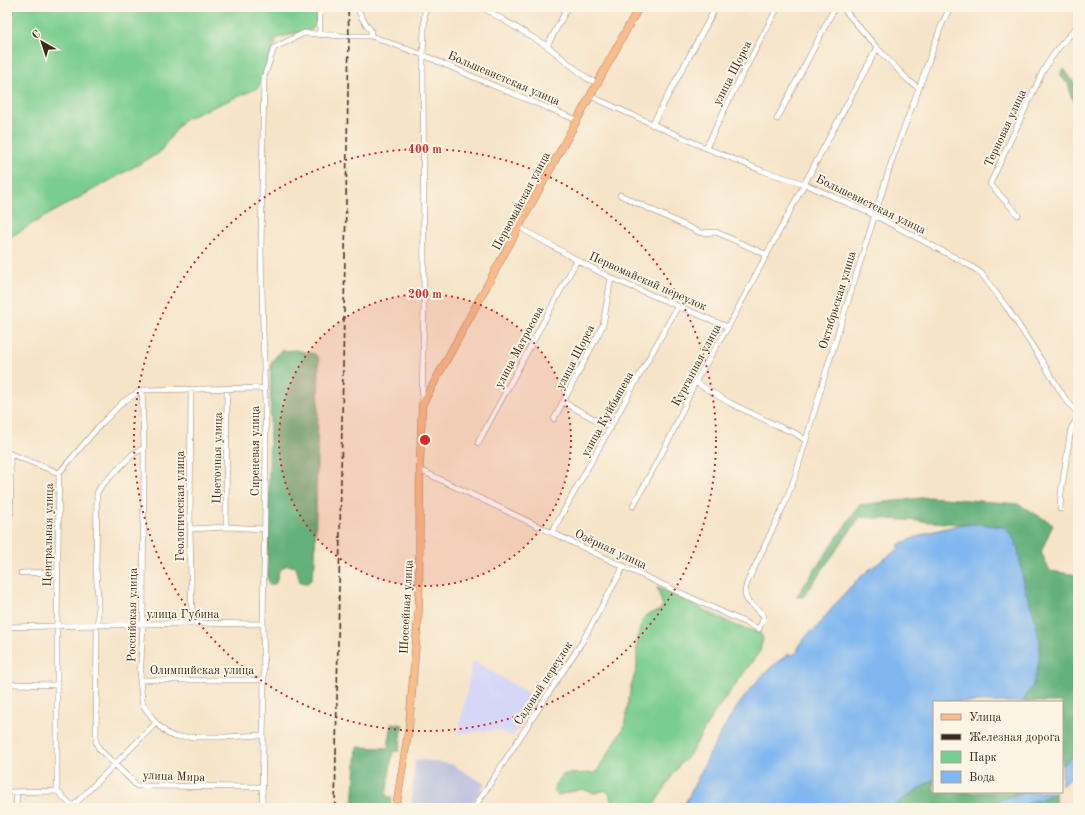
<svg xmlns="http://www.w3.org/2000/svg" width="1085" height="815" font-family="'Old Standard TT',serif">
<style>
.built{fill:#d6d7f8}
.industrial{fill:#bec2dd}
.green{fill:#7acd90;stroke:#5a7c57}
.forest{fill:#63b07a;stroke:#4f6d4c}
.water{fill:#81b7f0;stroke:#5e7087}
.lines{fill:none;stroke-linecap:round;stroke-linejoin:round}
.minor-casing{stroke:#988774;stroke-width:6}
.major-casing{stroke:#988774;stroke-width:8}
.minor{stroke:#fff;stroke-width:5}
.major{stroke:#f9bc8a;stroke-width:7}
.rail{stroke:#3b2a1e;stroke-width:1.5;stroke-dasharray:6 3;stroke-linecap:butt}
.ring{fill:none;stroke:#d62828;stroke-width:2;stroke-dasharray:2 4}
.labels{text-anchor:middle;stroke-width:4;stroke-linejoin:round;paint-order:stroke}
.street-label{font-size:12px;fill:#3b2a1e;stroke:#fcf5e5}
.centre{fill:#d62828;stroke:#fcf5e5;stroke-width:2}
.ring-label{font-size:12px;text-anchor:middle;font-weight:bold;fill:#d62828;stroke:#fcf5e5;stroke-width:4;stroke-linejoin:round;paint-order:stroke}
</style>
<rect width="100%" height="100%" fill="#fcf5e5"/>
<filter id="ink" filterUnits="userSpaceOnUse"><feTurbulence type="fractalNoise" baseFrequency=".025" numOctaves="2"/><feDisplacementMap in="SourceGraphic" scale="8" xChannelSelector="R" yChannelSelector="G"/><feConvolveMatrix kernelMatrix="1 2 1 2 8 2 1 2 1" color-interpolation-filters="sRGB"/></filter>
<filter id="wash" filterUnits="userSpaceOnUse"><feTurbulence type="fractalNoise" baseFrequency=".012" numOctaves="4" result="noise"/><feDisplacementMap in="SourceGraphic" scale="16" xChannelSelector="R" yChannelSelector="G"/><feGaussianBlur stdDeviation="0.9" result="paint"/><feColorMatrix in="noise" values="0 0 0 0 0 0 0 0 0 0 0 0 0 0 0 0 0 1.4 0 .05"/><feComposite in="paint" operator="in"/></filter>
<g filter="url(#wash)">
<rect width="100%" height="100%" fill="#f6e4c9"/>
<path class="built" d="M 473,660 L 537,699 L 512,737 L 498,730 L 458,733 Z"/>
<path class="industrial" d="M 415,759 L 451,764 L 485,784 L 469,808 L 411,808 Z"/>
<path class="green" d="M 7,7 L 316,7 C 318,15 318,23 313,29 L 277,38 L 258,88 L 183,120 L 159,153 L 39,220 L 7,239 Z
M 657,587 L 736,626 L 760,633 L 763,638 L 760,651 L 712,716 L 689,756 L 679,765 L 652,808 L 612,808 L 610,795 L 606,790 L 594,793 L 582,789 L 558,795 L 554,791 L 555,784 L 564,774 L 596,773 L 624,727 L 631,687 L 637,667 L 637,640 L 642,621 L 646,615 L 658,611 L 663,606 Z"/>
<path class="forest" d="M 1064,69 L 1065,70 L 1078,89 L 1078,107 L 1071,96 L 1068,83 L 1061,77 L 1061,71 Z
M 295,350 L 315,354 L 319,359 L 315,563 L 311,580 L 306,584 L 300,582 L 296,567 L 287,565 L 279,571 L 276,583 L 270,586 L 267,577 L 271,368 L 272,361 L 281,351 Z
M 930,497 L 1018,504 L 1053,524 L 1041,552 L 1050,571 L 1078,575 L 1078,750 L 1077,752 L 1062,766 L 1062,702 L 1023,702 L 1033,685 L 1039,661 L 1033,612 L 1025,590 L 1018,549 L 1004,527 L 860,517 L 803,597 L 796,597 L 859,505 Z
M 392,723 L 403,725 L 399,751 L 393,751 L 386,796 L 392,797 L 390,808 L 353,808 L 357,747 L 388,748 Z
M 934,779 L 934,792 L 1025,792 L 975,808 L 894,808 L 896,804 Z
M 1055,794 L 1056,808 L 1015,808 Z"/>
<path class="water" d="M 978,524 L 1004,527 L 1014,539 L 1018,549 L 1025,590 L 1033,612 L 1040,642 L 1039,661 L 1033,685 L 1023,702 L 934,702 L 934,779 L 896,804 L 894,808 L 683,808 C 710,755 737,687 789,654 C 793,656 795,654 798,651 L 798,646 L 811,631 L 813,632 C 827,615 840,597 856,581 C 869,569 884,559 899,549 L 899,544 L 927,533 L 958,525 Z
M 1078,750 L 1078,770 L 1062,786 L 1062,766 L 1077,752 Z
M 1025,792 L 1056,792 L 1055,794 L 1015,808 L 975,808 Z"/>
</g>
<g filter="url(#ink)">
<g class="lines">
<g class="minor-casing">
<path id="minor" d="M 319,7 L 320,28 L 319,35
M 357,7 L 362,18 L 371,31 L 371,36
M 482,7 L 547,46 L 588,79 L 597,83
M 629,7 L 637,12
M 842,7 L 877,48 L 909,81 L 919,88
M 547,46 L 568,7
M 590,96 L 706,148 L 763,171 L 805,184 L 874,215 L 969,265 L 981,273 L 1008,309 L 1040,358 L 1066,400 L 1078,413
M 777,119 L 835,7
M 652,125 L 716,7
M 706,148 L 734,90 L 778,7
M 620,195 L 701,233 L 716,232 L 767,255
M 1018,215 L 990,184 L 1043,71 C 1053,53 1064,41 1078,26
M 519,227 L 577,260 L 611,278 L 728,327
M 695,382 L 730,403 L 780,427 L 795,433 L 805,440
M 191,389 L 190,529 L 192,623
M 142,390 L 144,448 L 143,624 L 140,680 L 142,700 L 143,705 L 156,723 L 168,734 L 175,737 L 226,737 L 263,735
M 422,402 L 424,302 L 423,55 L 425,7
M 563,402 L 611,428
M 554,419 L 603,325 L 611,278
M 478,443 L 577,260
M 8,453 L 59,473
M 10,454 L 11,513
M 420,470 L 618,564 L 759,629 L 764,617 C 755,602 740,605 747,583 L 784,505 L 795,477 L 828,365 L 893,157 L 919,88 L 940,29 L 950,7
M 633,506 L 671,436 L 695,382 L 728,327 L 877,48
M 1060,509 L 1061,493 L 1071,429 L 1078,417
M 226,527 L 227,389
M 190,529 L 226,527 L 264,529
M 552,532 L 678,306
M 21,573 L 58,572
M 98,625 L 98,598 L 96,570 L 97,493 L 101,486 L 134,453 L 144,448
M 7,627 L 192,623 L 263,624
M 97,629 L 96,742 L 99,749 L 132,781 L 137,786 L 145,786 L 263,787
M 140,680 L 264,680
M 9,684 L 57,685
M 57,791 L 74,808
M 7,792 L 57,791 L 57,626 L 59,473 L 100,425 L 124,401 L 142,390 L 265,388
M 73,806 L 156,723
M 16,808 L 17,792
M 262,808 L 264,680 L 263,624 L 266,444 L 261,251 L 262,185 L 264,77 L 274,48 L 304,33 L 342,36 L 371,36 L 423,55 L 492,85 L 577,120
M 474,808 L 582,642 L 624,566"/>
</g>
<g class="major-casing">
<path id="major" d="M 396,808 L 409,727 L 419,606 L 420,464 L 422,405 L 577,120 L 639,7"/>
</g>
<use href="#minor" class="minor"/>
<use href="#major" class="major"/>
<path class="rail" d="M 335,808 L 349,36 L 348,7"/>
</g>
</g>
<circle cx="425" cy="440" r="146" fill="#d62828" fill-opacity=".12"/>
<g class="ring">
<circle cx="425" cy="440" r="146"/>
<circle cx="425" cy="440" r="291"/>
</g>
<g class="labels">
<g class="street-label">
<text transform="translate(732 73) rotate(-63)" y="4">улица Щорса</text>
<text transform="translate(504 78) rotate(23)" y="4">Большевистская улица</text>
<text transform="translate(1005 128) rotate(-65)" y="4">Терновая улица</text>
<text transform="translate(521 201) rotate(-62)" y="4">Первомайская улица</text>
<text transform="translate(871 204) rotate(26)" y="4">Большевистская улица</text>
<text transform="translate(648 281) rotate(24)" y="4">Первомайский переулок</text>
<text transform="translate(837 300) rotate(-73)" y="4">Октябрьская улица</text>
<text transform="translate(519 347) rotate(-62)" y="4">улица Матросова</text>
<text transform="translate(575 357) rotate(-63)" y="4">улица Щорса</text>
<text transform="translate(696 365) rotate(-62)" y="4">Курганная улица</text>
<text transform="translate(607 414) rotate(-61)" y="4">улица Куйбышева</text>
<text transform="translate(255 451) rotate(-90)" y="4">Сиреневая улица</text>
<text transform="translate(217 458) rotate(-89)" y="4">Цветочная улица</text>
<text transform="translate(180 506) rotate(-90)" y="4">Геологическая улица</text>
<text transform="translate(48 535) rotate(-89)" y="4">Центральная улица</text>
<text transform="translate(611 549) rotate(25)" y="4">Озёрная улица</text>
<text transform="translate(406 607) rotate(-87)" y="4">Шоссейная улица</text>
<text x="183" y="618">улица Губина</text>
<text transform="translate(132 615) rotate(-89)" y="4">Российская улица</text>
<text x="202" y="674">Олимпийская улица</text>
<text transform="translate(543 683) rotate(-57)" y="4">Садовый переулок</text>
<text transform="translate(174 776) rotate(2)" y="4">улица Мира</text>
</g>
</g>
<circle cx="425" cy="440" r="6" class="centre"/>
<g class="ring-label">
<text x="425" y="153">400 m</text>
<text x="425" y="298">200 m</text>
</g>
<rect width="1085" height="815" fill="none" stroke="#fcf5e5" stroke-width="24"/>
<rect x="933" y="701" width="130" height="92" fill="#fcf5e5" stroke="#afa495"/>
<rect x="941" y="714" width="20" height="6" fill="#f9bc8a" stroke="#afa495"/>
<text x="969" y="721" font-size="12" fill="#3b2a1e">Улица</text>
<rect x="941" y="734" width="20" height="6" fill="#3b2a1e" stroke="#afa495"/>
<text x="969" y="741" font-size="12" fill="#3b2a1e">Железная дорога</text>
<rect x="941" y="751" width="20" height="12" fill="#7acd90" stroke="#afa495"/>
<text x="969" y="761" font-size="12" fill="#3b2a1e">Парк</text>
<rect x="941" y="771" width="20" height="12" fill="#81b7f0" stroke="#afa495"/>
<text x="969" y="781" font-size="12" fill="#3b2a1e">Вода</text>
<g transform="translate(42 42) rotate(321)" stroke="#fcf5e5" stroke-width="3" paint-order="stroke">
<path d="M0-3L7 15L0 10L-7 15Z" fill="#3b2a1e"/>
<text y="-6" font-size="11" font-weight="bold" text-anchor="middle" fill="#3b2a1e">С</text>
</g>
</svg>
